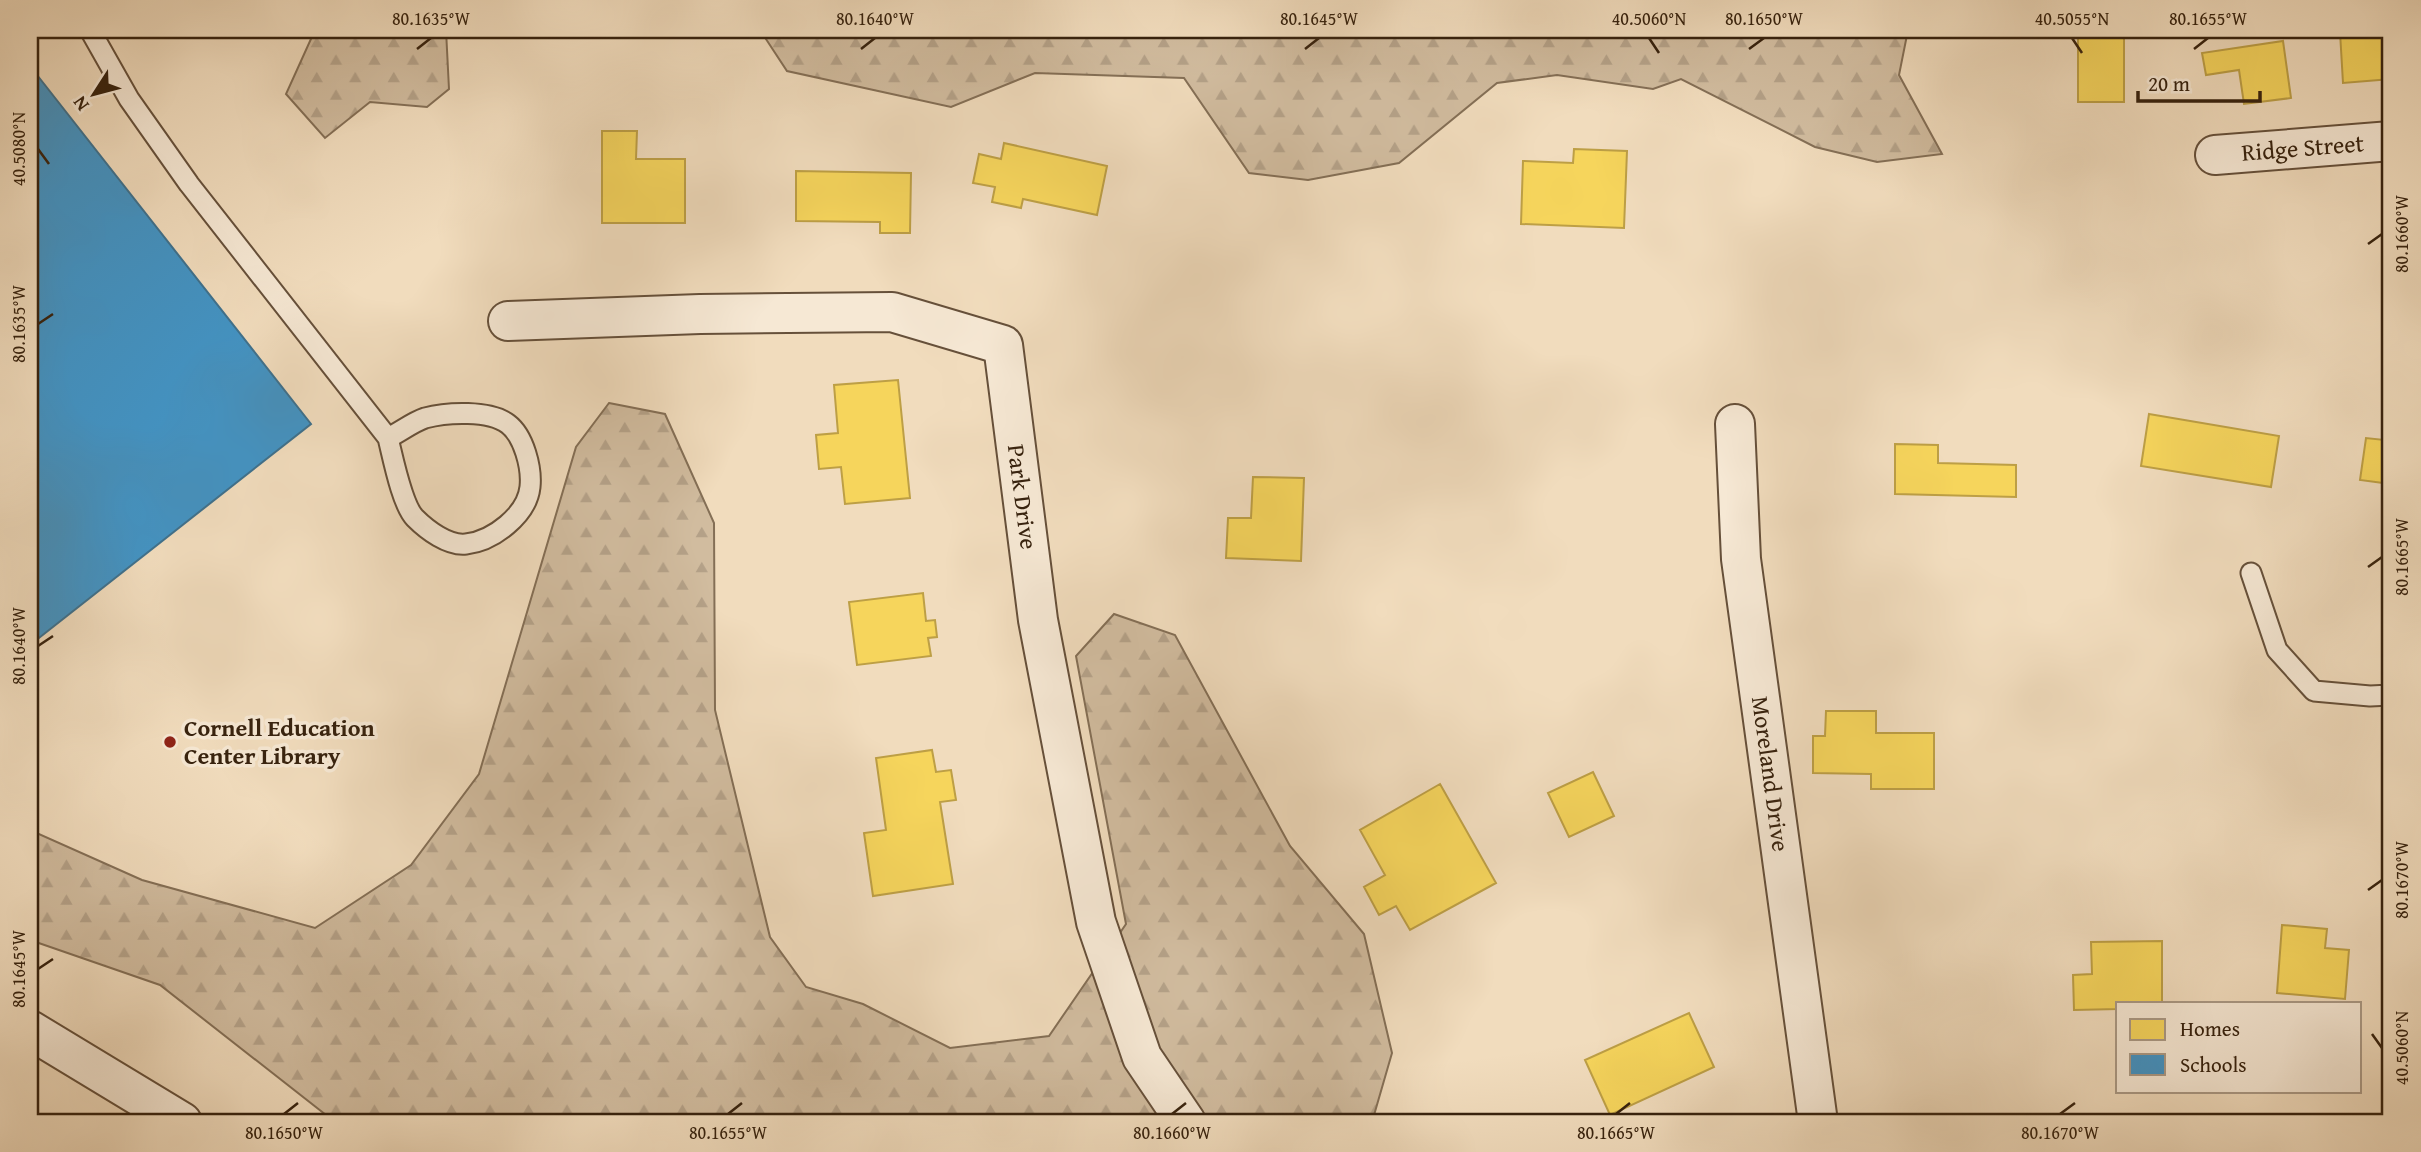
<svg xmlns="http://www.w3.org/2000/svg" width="2421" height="1152" font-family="'Gentium Book Plus',serif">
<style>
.forest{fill:url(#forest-firs);stroke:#846f56;stroke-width:2}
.homes{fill:#f6d55c;stroke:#bd9f45;stroke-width:2}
.schools{fill:#4393c3;stroke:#3f718d;stroke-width:2}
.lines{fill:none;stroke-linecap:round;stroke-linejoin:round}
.lane-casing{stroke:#66503a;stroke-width:23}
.street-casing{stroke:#66503a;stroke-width:42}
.lane{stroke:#f6e8d4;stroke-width:19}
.street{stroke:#f6e8d4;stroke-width:38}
.ticks{fill:none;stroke:#37220e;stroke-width:2.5}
.poi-dot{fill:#8f2418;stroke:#f6e8d4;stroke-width:2.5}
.labels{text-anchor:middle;stroke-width:7;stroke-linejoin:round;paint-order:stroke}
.street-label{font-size:24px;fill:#37220e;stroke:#f6e8d4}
.poi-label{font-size:24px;font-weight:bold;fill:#37220e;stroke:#f6e8d4;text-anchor:start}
.neatline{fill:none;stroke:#37220e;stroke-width:2.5}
.ticks-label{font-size:18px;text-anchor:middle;fill:#37220e}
</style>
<defs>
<pattern id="forest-firs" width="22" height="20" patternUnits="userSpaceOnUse" patternTransform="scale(1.75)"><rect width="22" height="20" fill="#d1bc9f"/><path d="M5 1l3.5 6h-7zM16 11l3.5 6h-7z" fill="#b4a188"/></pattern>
</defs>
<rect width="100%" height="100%" fill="#f1dcbd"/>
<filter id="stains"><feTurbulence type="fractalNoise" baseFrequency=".00286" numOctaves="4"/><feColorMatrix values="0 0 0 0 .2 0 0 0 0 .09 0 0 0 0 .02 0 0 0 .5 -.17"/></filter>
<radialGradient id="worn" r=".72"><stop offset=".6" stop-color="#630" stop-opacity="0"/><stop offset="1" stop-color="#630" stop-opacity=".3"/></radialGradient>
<path class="forest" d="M 315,30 L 446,30 L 449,89 L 427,107 L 370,102 L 325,138 L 286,94 Z
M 760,30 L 1908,30 L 1899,75 L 1942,154 L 1877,162 L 1815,147 L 1681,79 L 1653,89 L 1557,75 L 1497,83 L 1399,163 L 1308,180 L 1249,173 L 1184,78 L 1035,73 L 951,107 L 787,71 Z
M 609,403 L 665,414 L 714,523 L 715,710 L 770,937 L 806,987 L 863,1004 L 950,1048 L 1049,1036 L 1126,924 L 1076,656 L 1114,614 L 1175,635 L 1290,846 L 1364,934 L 1392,1053 L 1372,1122 L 335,1122 L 160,985 L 30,940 L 30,830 L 142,880 L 315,928 L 411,865 L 479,774 L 576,447 Z"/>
<path class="homes" d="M 2373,30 L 2391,30 L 2391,79 L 2343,83 L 2340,32 Z
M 2078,35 L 2124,35 L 2124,102 L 2078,102 Z
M 2283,41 L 2291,98 L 2244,104 L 2239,70 L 2206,75 L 2202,53 Z
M 602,131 L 637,131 L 636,159 L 685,159 L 685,223 L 602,223 Z
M 1004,143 L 1107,166 L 1097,215 L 1023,199 L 1021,208 L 992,202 L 995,187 L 973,183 L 979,154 L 1001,159 Z
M 1574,149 L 1627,151 L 1624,228 L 1521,224 L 1523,161 L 1573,163 Z
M 796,171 L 911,173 L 910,233 L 880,233 L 880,222 L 796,221 Z
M 898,380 L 910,498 L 845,504 L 841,467 L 819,469 L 816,435 L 838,433 L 834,385 Z
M 2149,414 L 2279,436 L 2271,487 L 2141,466 Z
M 2387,419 L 2391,420 L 2391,484 L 2360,480 L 2366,438 L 2384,440 Z
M 1895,444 L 1938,445 L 1938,463 L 2016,465 L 2016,497 L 1895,494 Z
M 1253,477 L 1304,478 L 1301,561 L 1226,558 L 1228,518 L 1251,518 Z
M 923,593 L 926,621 L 935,620 L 937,637 L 928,638 L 931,656 L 857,665 L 849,602 Z
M 1826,711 L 1876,711 L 1876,733 L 1934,733 L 1934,789 L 1871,789 L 1871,774 L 1813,773 L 1813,736 L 1825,736 Z
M 932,750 L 936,772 L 951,770 L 956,800 L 940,802 L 953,884 L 873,896 L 864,833 L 886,830 L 876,758 Z
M 1593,772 L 1614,816 L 1569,837 L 1548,793 Z
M 1440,784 L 1496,883 L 1410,930 L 1396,906 L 1379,915 L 1364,887 L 1385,875 L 1360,830 Z
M 2282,925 L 2327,929 L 2325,948 L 2349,950 L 2345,999 L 2277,993 Z
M 2162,941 L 2162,1003 L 2118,1003 L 2118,1009 L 2074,1010 L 2073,975 L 2092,974 L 2091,942 Z
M 2391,978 L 2391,1030 L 2385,1030 L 2383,979 Z
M 1689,1013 L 1714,1067 L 1610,1115 L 1585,1060 Z"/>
<path class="schools" d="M 30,66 L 311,424 L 30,645 Z"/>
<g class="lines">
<g class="lane-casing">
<path id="lane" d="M 90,30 L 129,99 L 189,184 L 388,438 C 393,458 402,505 415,518 C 427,530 448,546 466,544 C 493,541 527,515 530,487 C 532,468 524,436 508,424 C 490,410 447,412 425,418 C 413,422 400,432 388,438
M 2251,573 L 2277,650 L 2314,691 L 2370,696 L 2391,695"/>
</g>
<g class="street-casing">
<g id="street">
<path id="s1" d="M 2215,155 L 2391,141"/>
<path id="s2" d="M 508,321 L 700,314 L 892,312 L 1003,345 L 1038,620 L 1096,922 L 1142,1057 L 1186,1122"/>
<path id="s3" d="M 1735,424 L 1741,559 L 1818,1122"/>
<path d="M 30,1030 L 182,1122"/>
</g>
</g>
<use href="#lane" class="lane"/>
<use href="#street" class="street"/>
</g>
<path class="ticks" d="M 1649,38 L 1659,53M 2072,38 L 2082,53M 417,49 L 431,38M 861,49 L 875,38M 1305,49 L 1319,38M 1749,49 L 1764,38M 2194,49 L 2208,38M 38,149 L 49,164M 2368,244 L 2382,234M 38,324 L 53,314M 2368,567 L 2382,557M 38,646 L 53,636M 2368,890 L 2382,880M 38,969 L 53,959M 2372,1034 L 2382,1048M 284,1114 L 298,1103M 728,1114 L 742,1103M 1172,1114 L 1186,1103M 1616,1114 L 1630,1103M 2060,1114 L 2075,1103"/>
<circle class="poi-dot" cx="170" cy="742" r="7"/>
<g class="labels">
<g class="street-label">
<text dy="8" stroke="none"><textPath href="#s1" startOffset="88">Ridge Street</textPath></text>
<text dy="8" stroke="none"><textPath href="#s2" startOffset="653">Park Drive</textPath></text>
<text dy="8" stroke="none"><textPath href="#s3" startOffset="352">Moreland Drive</textPath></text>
</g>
<g class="poi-label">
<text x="184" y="736">Cornell Education<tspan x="184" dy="28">Center Library</tspan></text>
</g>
</g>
<rect width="2421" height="1152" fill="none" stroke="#f1dcbd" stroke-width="77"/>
<rect x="2116" y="1002" width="245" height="91" fill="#f6e8d4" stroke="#aa9985" stroke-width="2"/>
<rect x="2130" y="1019" width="35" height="21" fill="#f6d55c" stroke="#aa9985" stroke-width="2"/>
<text x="2180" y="1036" font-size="21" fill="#37220e">Homes</text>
<rect x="2130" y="1054" width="35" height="21" fill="#4393c3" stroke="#aa9985" stroke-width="2"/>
<text x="2180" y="1072" font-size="21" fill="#37220e">Schools</text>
<g transform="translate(94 94) rotate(234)" stroke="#f6e8d4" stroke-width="5" paint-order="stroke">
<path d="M0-5L12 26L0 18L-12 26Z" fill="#37220e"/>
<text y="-10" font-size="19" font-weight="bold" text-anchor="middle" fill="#37220e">N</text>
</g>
<path d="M2138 91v10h122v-10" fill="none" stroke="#37220e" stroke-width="3.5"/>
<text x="2148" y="91" font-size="21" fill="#37220e" stroke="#f6e8d4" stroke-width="5" paint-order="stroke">20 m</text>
<rect x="38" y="38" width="2344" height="1076" class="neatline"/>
<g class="ticks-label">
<text x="431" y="25">80.1635°W</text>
<text x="875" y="25">80.1640°W</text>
<text x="1319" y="25">80.1645°W</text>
<text x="1649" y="25">40.5060°N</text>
<text x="1764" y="25">80.1650°W</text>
<text x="2072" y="25">40.5055°N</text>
<text x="2208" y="25">80.1655°W</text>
<text transform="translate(19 149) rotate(-90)" y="6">40.5080°N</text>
<text transform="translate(2402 234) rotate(-90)" y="6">80.1660°W</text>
<text transform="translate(19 324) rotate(-90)" y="6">80.1635°W</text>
<text transform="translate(2402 557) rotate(-90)" y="6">80.1665°W</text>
<text transform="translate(19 646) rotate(-90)" y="6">80.1640°W</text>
<text transform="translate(2402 880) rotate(-90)" y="6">80.1670°W</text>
<text transform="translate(19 969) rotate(-90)" y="6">80.1645°W</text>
<text transform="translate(2402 1048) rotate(-90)" y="6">40.5060°N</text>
<text x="284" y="1139">80.1650°W</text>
<text x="728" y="1139">80.1655°W</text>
<text x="1172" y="1139">80.1660°W</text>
<text x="1616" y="1139">80.1665°W</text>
<text x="2060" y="1139">80.1670°W</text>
</g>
<rect width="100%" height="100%" filter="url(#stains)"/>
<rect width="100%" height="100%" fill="url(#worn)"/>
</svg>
